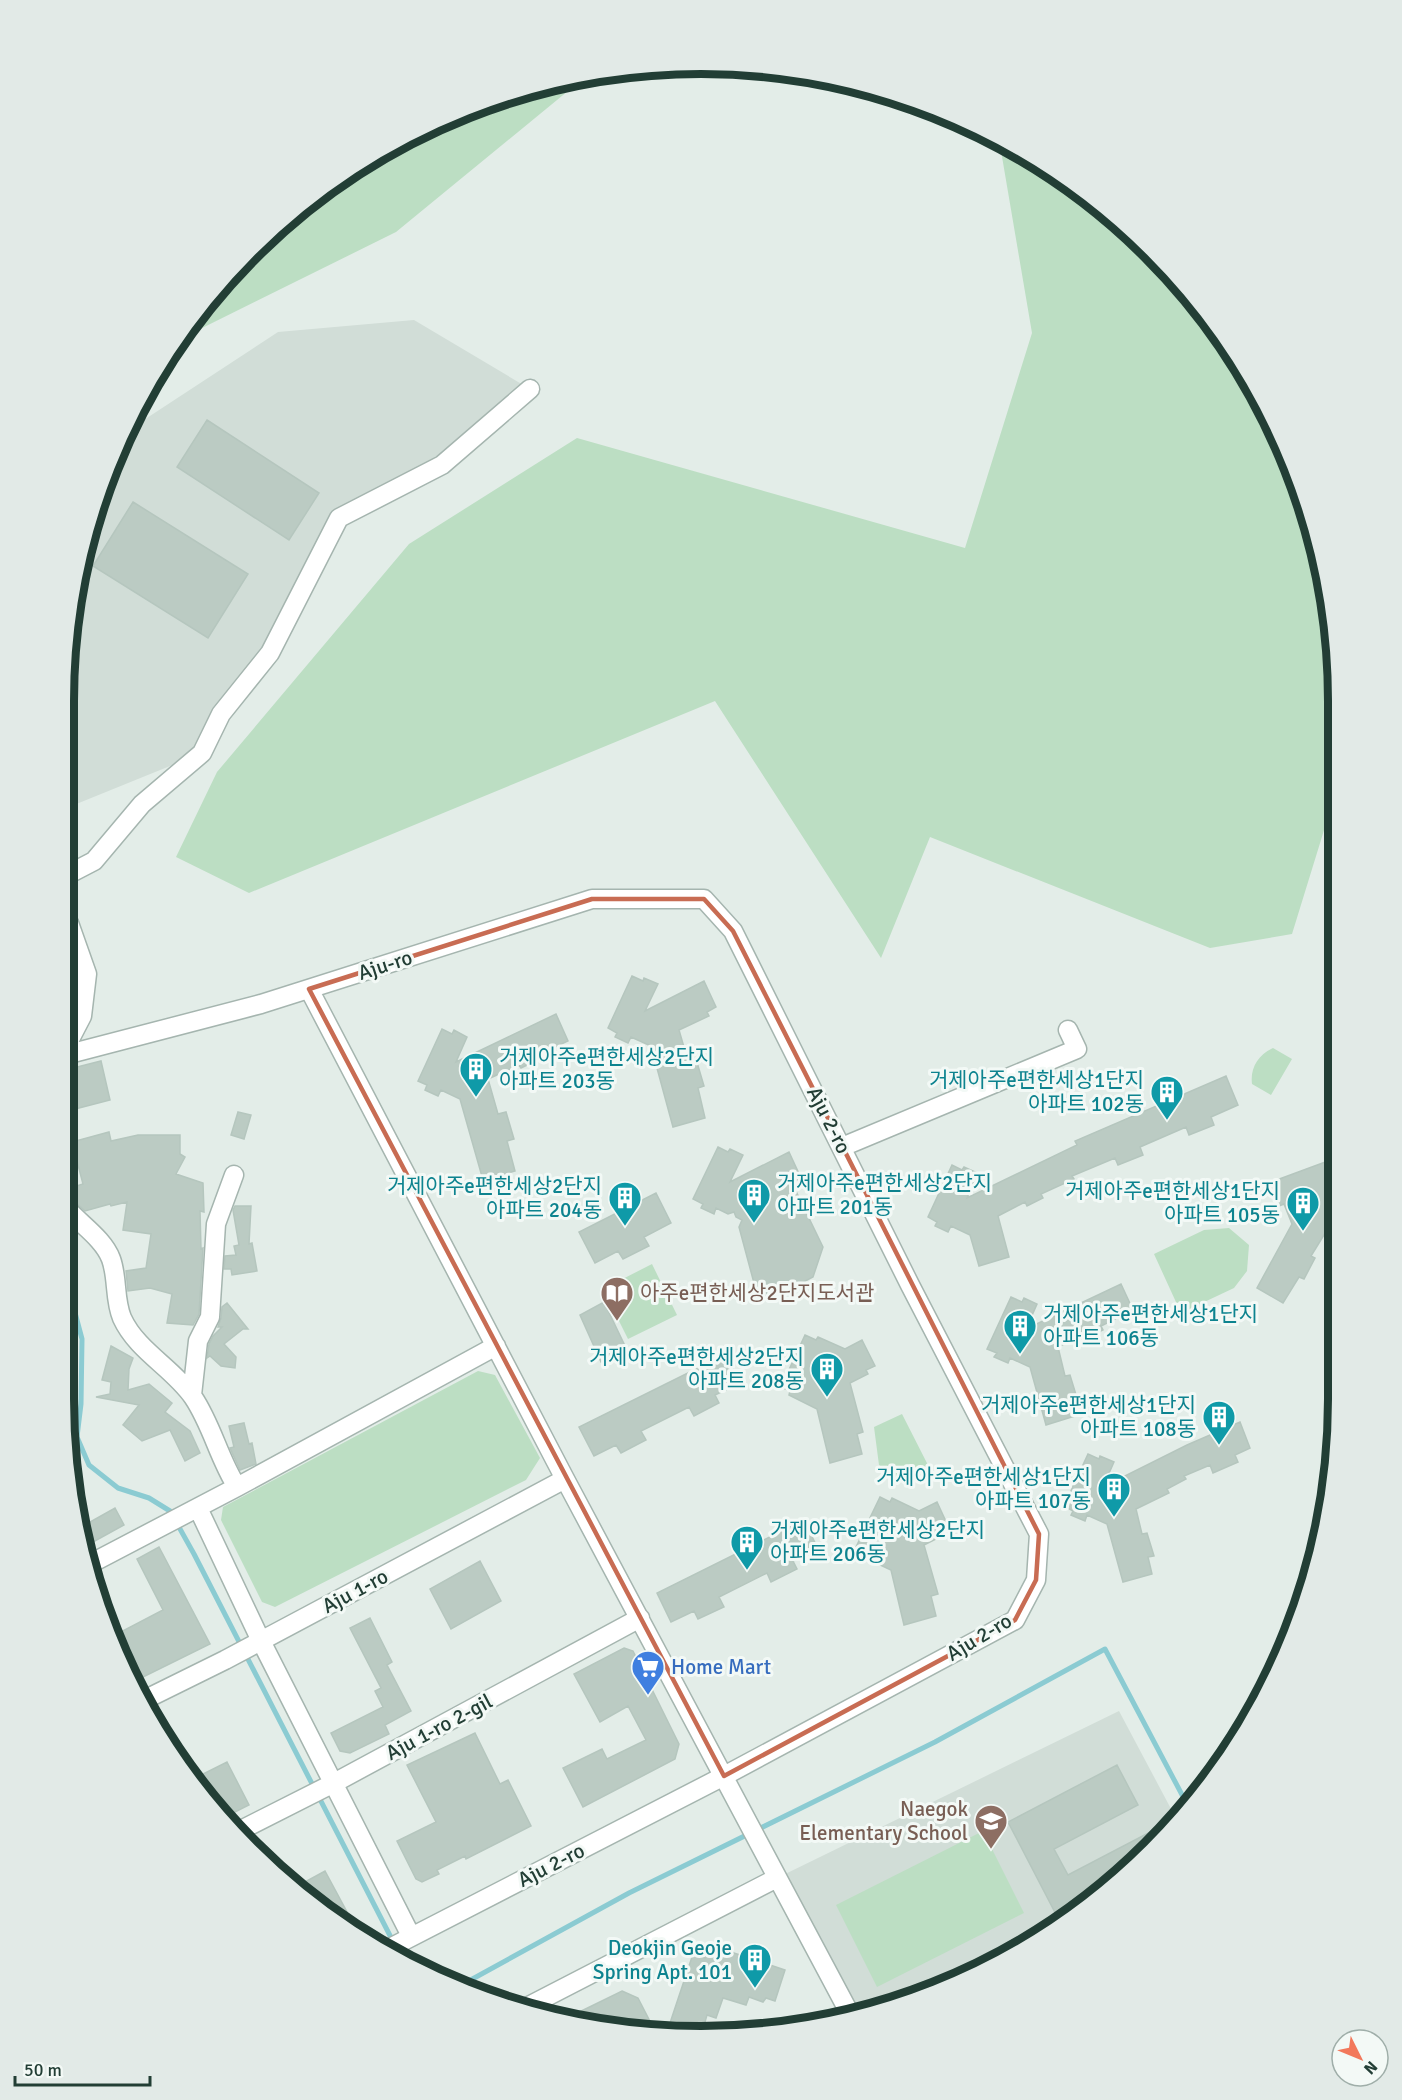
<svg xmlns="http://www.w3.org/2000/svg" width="1402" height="2100" font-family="Signika,'Noto Sans KR',sans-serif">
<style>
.built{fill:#d1ddd7}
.green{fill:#bcdec3}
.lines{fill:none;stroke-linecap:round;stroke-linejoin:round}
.stream{stroke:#8bcbd2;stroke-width:5}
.building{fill:#bbcbc3;stroke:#b5c6be;stroke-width:1.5}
.minor-casing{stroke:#a5b5af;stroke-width:21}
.minor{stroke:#fff;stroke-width:18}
.marked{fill:none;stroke:#c86c53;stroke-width:4.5;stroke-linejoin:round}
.labels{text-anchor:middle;stroke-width:6;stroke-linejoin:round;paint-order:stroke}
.street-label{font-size:21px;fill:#223e35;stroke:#f3f9f6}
.culture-label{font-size:21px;fill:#0d838f;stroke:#f3f9f6;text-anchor:end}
.education-label{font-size:21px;fill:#785e54;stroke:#f3f9f6;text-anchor:start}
.shop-label{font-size:21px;fill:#366cbe;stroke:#f3f9f6;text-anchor:start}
.rim{fill:none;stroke:#223e35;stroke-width:8}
</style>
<rect width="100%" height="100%" fill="#e3ede8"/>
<path class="built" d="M 414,320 L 530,389 L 442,465 L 339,518 L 202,753 L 69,807 L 69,617 L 85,536 L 124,433 L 278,332 Z
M 1119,1711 L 1178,1822 L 1090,1905 L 1020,1952 L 906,2003 L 852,2018 L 777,1878 Z"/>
<path class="green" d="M 585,77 L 396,232 L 184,337 L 222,280 L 313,195 L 419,129 L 536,85 Z
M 999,139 L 1020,149 L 1122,222 L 1207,313 L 1273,419 L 1317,536 L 1338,660 L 1337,788 L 1292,934 L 1210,948 L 930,837 L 881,958 L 715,701 L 249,893 L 176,857 L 217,772 L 409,544 L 577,438 L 965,548 L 1032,333 Z
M 1273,1048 L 1292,1059 L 1271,1095 L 1252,1084 C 1250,1068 1258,1055 1273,1048 Z
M 1229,1228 L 1249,1245 L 1247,1271 L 1234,1288 L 1181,1313 L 1154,1254 L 1204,1230 Z
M 652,1264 L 677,1315 L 628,1339 L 603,1289 Z
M 478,1371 L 495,1375 L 540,1458 L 526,1480 L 275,1607 L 262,1602 L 221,1520 L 223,1507 Z
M 902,1414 L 931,1471 L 905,1485 L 879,1465 L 874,1427 Z
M 983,1831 L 1024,1913 L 877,1987 L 836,1905 Z"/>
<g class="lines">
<path class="stream" d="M 69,1290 L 82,1339 L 81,1404 L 77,1437 L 89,1465 L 118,1488 L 149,1498 L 170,1511 L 194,1554 L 400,1955
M 456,1988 L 629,1893 L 935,1742 L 1105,1649 L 1189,1808"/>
</g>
<path class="building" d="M 207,420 L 319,493 L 289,540 L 177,467 Z
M 133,502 L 248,574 L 208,638 L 93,566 Z
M 632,976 L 643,981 L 644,978 L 658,984 L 645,1011 L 704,981 L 716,1007 L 707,1012 L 709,1016 L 679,1030 L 688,1061 L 696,1059 L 704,1086 L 698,1088 L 705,1118 L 673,1127 L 651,1046 L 631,1037 L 628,1043 L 615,1037 L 617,1033 L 608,1028 Z
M 556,1014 L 568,1041 L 536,1056 L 538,1060 L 521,1068 L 519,1065 L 488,1079 L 498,1114 L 506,1112 L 514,1139 L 507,1141 L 515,1171 L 483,1180 L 460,1099 L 441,1090 L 438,1096 L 425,1090 L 427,1085 L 418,1081 L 442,1029 L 452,1034 L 454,1030 L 467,1037 L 456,1062 Z
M 101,1061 L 110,1100 L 75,1109 L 69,1082 L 69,1069 Z
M 1226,1076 L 1238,1105 L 1211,1117 L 1214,1125 L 1189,1135 L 1186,1127 L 1140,1147 L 1143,1155 L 1118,1165 L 1115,1158 L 1072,1176 L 1074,1179 L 1041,1194 L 1043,1198 L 1027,1206 L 1025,1202 L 998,1216 L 1009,1257 L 979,1266 L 970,1235 L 951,1226 L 948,1232 L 935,1226 L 937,1222 L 928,1217 L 952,1165 L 962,1170 L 964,1167 L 977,1173 L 967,1198 L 1077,1145 L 1075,1141 Z
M 238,1112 L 251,1115 L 244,1139 L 231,1135 Z
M 109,1132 L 111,1141 L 138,1135 L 180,1135 L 180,1154 L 185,1157 L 176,1174 L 203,1183 L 204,1212 L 200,1211 L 201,1249 L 203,1248 L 199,1314 L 193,1325 L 167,1323 L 172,1294 L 150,1288 L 128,1291 L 126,1271 L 146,1268 L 151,1234 L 123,1230 L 127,1202 L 111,1206 L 110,1204 L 85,1211 L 74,1201 L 70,1188 L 83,1184 L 72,1142 Z
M 718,1147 L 728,1152 L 730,1149 L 743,1155 L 730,1182 L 789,1152 L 801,1178 L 792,1183 L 823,1247 L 813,1277 L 790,1289 L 758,1298 L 739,1227 L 742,1220 L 736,1217 L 734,1212 L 728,1214 L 716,1208 L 714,1214 L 701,1208 L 703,1204 L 693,1199 Z
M 1328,1161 L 1332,1172 L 1335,1170 L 1335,1233 L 1327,1230 L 1311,1256 L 1315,1258 L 1304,1279 L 1299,1277 L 1283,1303 L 1257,1288 L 1292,1224 L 1284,1204 L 1279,1206 L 1274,1193 L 1278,1191 L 1274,1181 Z
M 656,1193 L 671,1223 L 644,1237 L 649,1246 L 623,1259 L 618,1251 L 595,1263 L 579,1232 Z
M 235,1206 L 251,1206 L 249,1244 L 252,1243 L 257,1271 L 232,1275 L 231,1269 L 224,1269 L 225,1256 L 236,1255 L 234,1246 L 239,1245 L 233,1210 Z
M 1121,1284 L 1133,1310 L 1101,1326 L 1103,1330 L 1086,1338 L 1084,1334 L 1058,1347 L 1065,1376 L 1070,1375 L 1077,1398 L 1071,1400 L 1075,1416 L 1046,1425 L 1030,1367 L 1010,1358 L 1008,1363 L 994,1357 L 997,1353 L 987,1349 L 1011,1297 L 1022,1302 L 1024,1298 L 1037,1304 L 1026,1329 Z
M 604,1302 L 626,1348 L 601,1362 L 580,1315 Z
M 227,1303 L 248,1329 L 243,1329 L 224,1344 L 236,1357 L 235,1368 L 221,1366 L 210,1356 L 207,1358 L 209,1344 L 213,1336 L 222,1327 L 218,1327 L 221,1318 L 222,1307 Z
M 805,1335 L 816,1340 L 818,1337 L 845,1349 L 862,1340 L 875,1366 L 866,1370 L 868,1374 L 850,1383 L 863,1432 L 857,1434 L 862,1454 L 830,1463 L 817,1409 L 789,1395 L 790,1391 L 781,1387 Z
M 111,1346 L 133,1358 L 129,1369 L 128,1390 L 149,1384 L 172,1403 L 165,1412 L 190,1431 L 200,1453 L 185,1461 L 170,1430 L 142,1441 L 123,1425 L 139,1405 L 96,1397 L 110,1394 L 111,1382 L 102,1380 Z
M 726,1354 L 740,1383 L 715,1395 L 719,1403 L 694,1416 L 689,1407 L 641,1431 L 646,1440 L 621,1453 L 616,1445 L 594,1456 L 579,1427 Z
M 1240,1422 L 1250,1448 L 1235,1455 L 1238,1462 L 1213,1473 L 1210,1465 L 1184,1476 L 1186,1479 L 1167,1489 L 1169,1493 L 1136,1509 L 1142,1534 L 1147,1533 L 1154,1556 L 1148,1557 L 1152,1574 L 1123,1582 L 1107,1524 L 1087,1515 L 1085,1521 L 1071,1515 L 1073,1511 L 1064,1506 L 1088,1454 L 1099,1459 L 1100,1456 L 1114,1462 L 1103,1487 L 1187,1445 Z
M 244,1423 L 249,1444 L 252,1443 L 256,1464 L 240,1470 L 230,1448 L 234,1447 L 229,1426 Z
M 880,1497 L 890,1502 L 892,1498 L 919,1511 L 937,1502 L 949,1528 L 940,1532 L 942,1536 L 924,1545 L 938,1594 L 931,1596 L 936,1616 L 904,1625 L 891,1570 L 863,1557 L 865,1553 L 855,1549 Z
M 115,1508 L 124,1525 L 84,1547 L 83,1526 Z
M 804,1520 L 818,1549 L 793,1561 L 797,1569 L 771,1582 L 767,1573 L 719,1597 L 724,1607 L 698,1619 L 694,1611 L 671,1622 L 657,1593 Z
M 159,1547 L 210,1644 L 135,1681 L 113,1636 L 163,1610 L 137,1559 Z
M 480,1561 L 501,1601 L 451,1629 L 430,1589 Z
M 370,1618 L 392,1662 L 387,1665 L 411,1711 L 385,1725 L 389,1734 L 350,1753 L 340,1751 L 331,1733 L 383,1707 L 375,1691 L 381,1688 L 350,1628 Z
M 624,1648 L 633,1651 L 679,1744 L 675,1759 L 583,1807 L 563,1768 L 602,1749 L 607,1759 L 646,1740 L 628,1706 L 600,1722 L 574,1674 Z
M 475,1733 L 500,1784 L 508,1780 L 531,1826 L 466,1859 L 465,1856 L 437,1870 L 439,1874 L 422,1882 L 416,1879 L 397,1841 L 436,1822 L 407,1765 Z
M 227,1762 L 249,1805 L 221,1819 L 191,1780 Z
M 1117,1765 L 1138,1805 L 1054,1849 L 1068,1875 L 1175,1819 L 1177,1823 L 1090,1905 L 1061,1924 L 1008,1822 Z
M 325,1871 L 347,1912 L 335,1918 L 312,1905 L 294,1888 Z
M 710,1945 L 785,1970 L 775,2001 L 766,1998 L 763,2002 L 749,1997 L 746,2005 L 723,1998 L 716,2018 L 707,2015 L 703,2029 L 699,2027 L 697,2033 L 666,2035 L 693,1954 L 705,1958 Z
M 622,1991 L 638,1998 L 657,2035 L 563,2020 Z"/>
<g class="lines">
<g class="minor-casing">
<path id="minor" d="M 69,874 L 94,861 L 142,804 L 202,753 L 221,714 L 270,653 L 339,518 L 442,465 L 530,389
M 69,923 L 87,974 L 82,1016 L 69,1041
M 309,989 L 565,1479 L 850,2014
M 69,1054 L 261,1004 L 592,899 L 704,899 L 733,931 L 910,1285 L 1039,1534 L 1036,1580 L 1015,1620 L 724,1776 L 388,1949
M 842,1147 L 1077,1049 L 1068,1030
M 69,1211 C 83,1226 104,1240 111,1259 C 118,1278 114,1299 122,1318 C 137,1351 173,1368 193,1397 C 212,1425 219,1459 237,1487
M 192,1395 L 198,1341 L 210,1317 L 216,1224 L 234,1175
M 198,1508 L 261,1641 L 411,1936
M 88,1565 L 237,1487 L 496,1346
M 144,1700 L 225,1660 L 565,1479
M 235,1833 L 334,1783 L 640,1618
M 521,2010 L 777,1878"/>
</g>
<use href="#minor" class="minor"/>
</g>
<path class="marked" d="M 592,899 L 704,899 L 733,931 L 1039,1534 L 1036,1580 L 1015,1620 L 724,1776 L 309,989 Z"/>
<defs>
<g id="building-pin" transform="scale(1.725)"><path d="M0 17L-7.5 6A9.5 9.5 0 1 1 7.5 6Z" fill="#0f9aa8" stroke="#f3f9f6"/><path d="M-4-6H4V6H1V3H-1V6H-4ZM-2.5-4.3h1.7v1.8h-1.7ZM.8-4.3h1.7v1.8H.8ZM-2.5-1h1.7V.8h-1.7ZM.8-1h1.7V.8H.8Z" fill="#fff"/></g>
<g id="library-pin" transform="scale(1.725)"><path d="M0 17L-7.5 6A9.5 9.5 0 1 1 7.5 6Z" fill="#8d6e63" stroke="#f3f9f6"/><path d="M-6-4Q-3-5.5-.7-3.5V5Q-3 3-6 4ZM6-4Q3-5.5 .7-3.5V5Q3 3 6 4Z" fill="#fff"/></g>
<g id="supermarket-pin" transform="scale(1.725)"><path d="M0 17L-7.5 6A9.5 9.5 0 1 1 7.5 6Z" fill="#3f7fe0" stroke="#f3f9f6"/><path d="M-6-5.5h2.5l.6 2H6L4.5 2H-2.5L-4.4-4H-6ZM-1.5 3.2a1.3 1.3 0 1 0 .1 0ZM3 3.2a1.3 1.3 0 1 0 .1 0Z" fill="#fff"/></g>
<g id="school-pin" transform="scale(1.725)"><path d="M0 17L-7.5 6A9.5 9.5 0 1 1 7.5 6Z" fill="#8d6e63" stroke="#f3f9f6"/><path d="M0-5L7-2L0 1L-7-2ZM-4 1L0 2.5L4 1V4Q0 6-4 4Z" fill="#fff"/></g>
</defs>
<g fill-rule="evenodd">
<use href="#building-pin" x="476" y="1069"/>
<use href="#building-pin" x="1167" y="1092"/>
<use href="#building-pin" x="754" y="1195"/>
<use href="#building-pin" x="625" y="1198"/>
<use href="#building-pin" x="1303" y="1203"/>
<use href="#library-pin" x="617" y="1293"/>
<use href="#building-pin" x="1020" y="1326"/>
<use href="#building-pin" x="827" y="1369"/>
<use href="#building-pin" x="1219" y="1417"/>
<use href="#building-pin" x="1114" y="1489"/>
<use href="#building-pin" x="747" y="1542"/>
<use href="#supermarket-pin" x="648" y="1667"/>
<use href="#school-pin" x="991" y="1821"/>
<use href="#building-pin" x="755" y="1960"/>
</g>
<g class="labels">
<g class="street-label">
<text transform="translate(385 965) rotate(-18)" y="7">Aju-ro</text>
<text transform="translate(829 1120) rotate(63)" y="7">Aju 2-ro</text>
<text transform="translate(355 1591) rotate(-28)" y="7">Aju 1-ro</text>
<text transform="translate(979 1637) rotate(-31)" y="7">Aju 2-ro</text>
<text transform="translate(439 1727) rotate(-28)" y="7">Aju 1-ro 2-gil</text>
<text transform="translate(551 1865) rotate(-27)" y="7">Aju 2-ro</text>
</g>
<g class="culture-label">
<text x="499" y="1064" text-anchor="start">거제아주e편한세상2단지<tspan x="499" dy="24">아파트 203동</tspan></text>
<text x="1144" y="1087">거제아주e편한세상1단지<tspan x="1144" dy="24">아파트 102동</tspan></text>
<text x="777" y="1190" text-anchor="start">거제아주e편한세상2단지<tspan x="777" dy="24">아파트 201동</tspan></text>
<text x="602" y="1193">거제아주e편한세상2단지<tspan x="602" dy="24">아파트 204동</tspan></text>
<text x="1280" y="1198">거제아주e편한세상1단지<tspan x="1280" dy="24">아파트 105동</tspan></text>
<text x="1043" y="1321" text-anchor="start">거제아주e편한세상1단지<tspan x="1043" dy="24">아파트 106동</tspan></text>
<text x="804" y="1364">거제아주e편한세상2단지<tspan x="804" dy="24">아파트 208동</tspan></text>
<text x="1196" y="1412">거제아주e편한세상1단지<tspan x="1196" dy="24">아파트 108동</tspan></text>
<text x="1091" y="1484">거제아주e편한세상1단지<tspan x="1091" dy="24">아파트 107동</tspan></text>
<text x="770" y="1537" text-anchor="start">거제아주e편한세상2단지<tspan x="770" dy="24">아파트 206동</tspan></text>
<text x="732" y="1955">Deokjin Geoje<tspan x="732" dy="24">Spring Apt. 101</tspan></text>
</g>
<g class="education-label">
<text x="640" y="1300">아주e편한세상2단지도서관</text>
<text x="968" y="1816" text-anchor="end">Naegok<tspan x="968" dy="24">Elementary School</tspan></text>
</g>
<g class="shop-label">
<text x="671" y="1674">Home Mart</text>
</g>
</g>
<path d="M0 0H1402V2100H0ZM701 74H701A627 627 0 0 1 1328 701V1399A627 627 0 0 1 701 2026H701A627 627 0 0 1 74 1399V701A627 627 0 0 1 701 74Z" fill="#e2eae7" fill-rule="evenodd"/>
<path class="rim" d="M701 74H701A627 627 0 0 1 1328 701V1399A627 627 0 0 1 701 2026H701A627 627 0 0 1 74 1399V701A627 627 0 0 1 701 74Z"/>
<g transform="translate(1360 2058) rotate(133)"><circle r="28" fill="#f3f9f6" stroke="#9faea9" stroke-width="1.5"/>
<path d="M0-4.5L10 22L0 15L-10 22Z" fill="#f2785b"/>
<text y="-9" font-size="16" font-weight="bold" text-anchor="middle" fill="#223e35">N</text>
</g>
<path d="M15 2076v9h135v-9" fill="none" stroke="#223e35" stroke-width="3"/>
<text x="24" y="2076" font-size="18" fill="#223e35" stroke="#f3f9f6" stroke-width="4.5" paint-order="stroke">50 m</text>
</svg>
